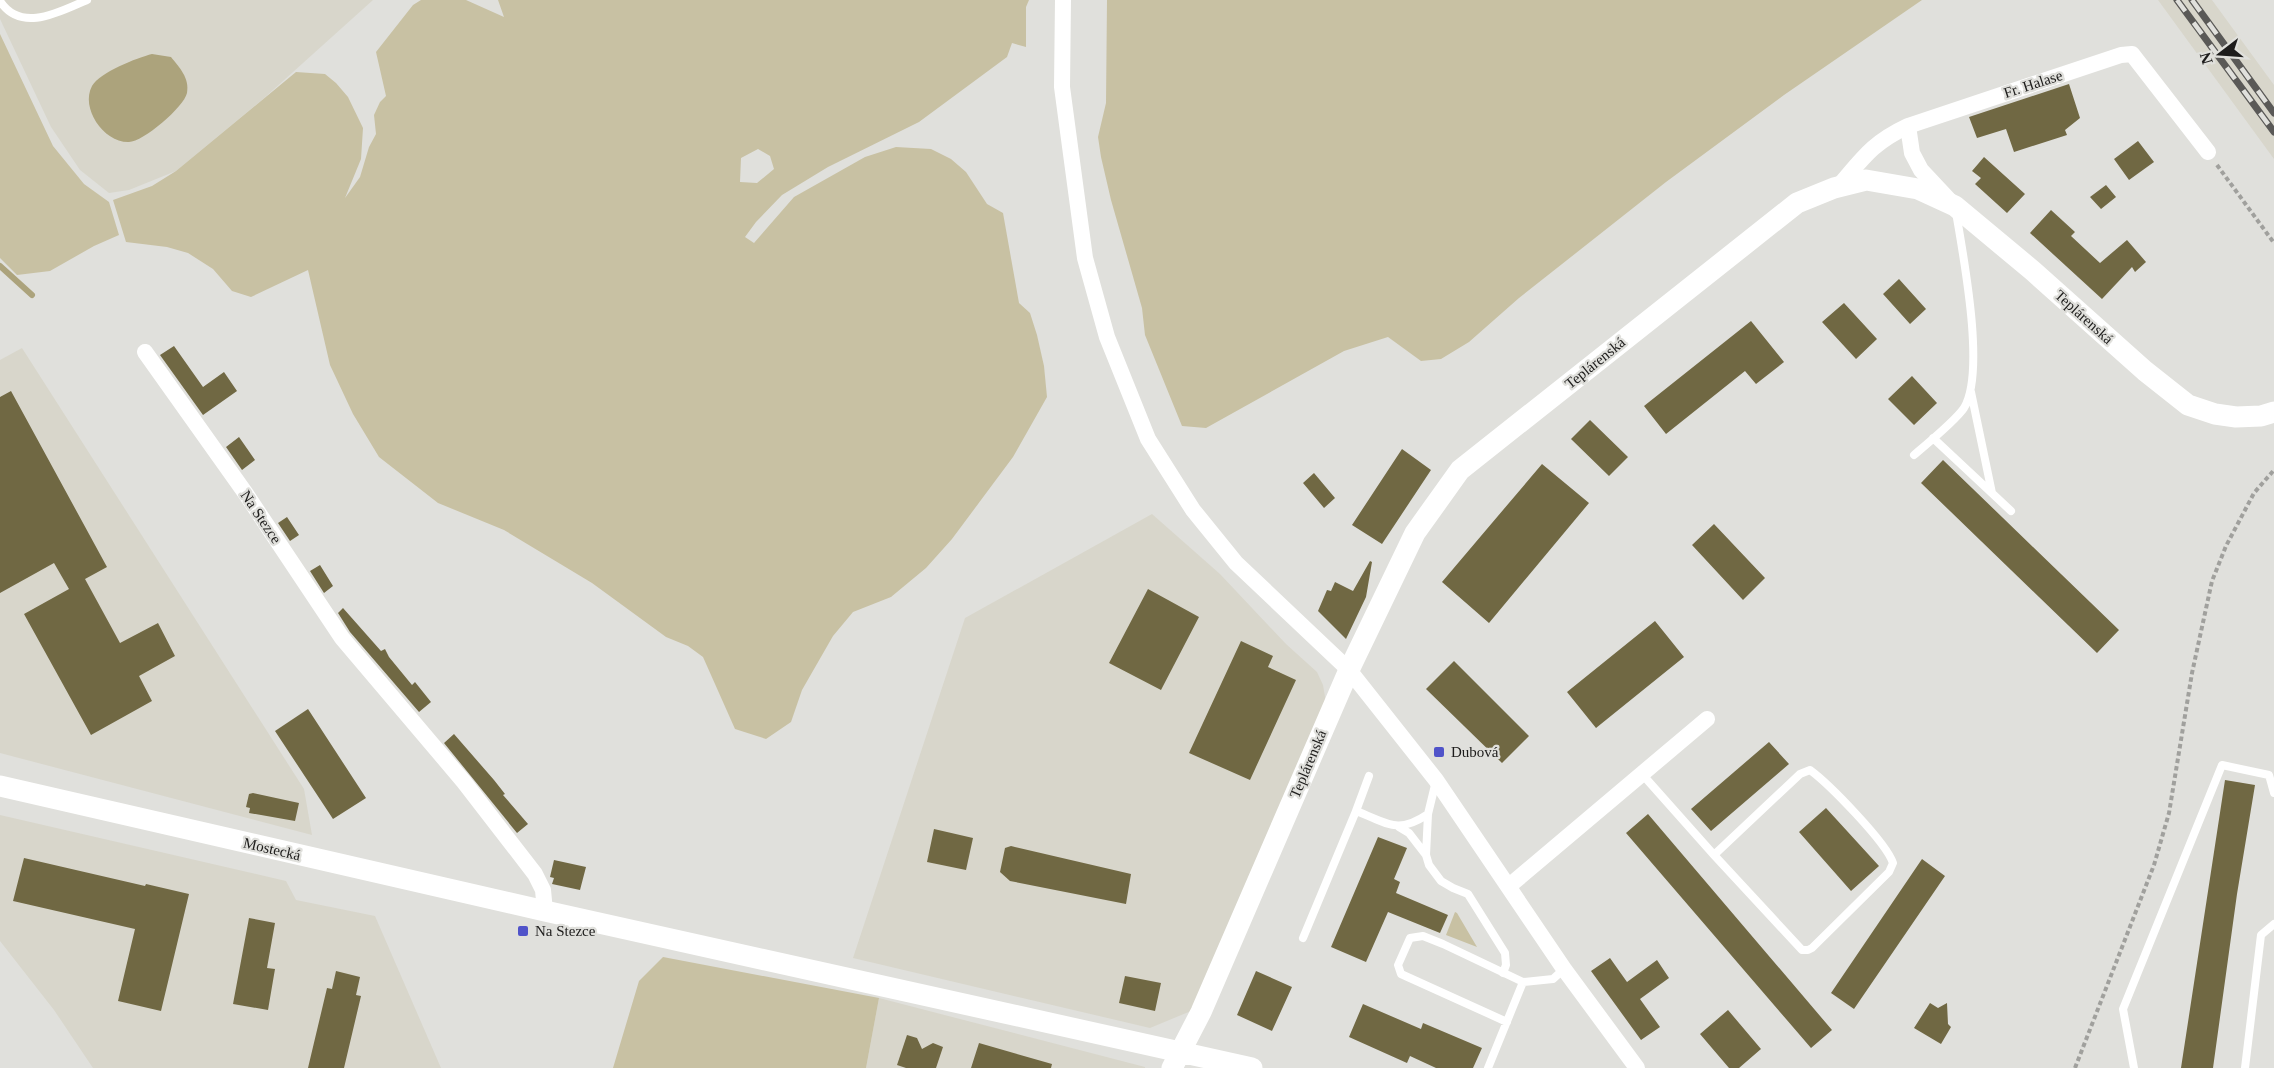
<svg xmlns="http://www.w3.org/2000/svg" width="2274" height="1068" font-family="Georgia,serif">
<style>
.built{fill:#d8d6cb}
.green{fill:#c8c1a3;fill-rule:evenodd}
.water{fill:#aca37c}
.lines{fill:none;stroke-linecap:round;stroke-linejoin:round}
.stream{stroke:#aca37c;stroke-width:6}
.building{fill:#706843}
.path{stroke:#a0a09d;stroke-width:4;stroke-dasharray:4.5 3;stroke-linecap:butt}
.service{stroke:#fff;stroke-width:8}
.minor{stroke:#fff;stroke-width:16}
.tertiary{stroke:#fff;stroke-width:21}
.rail-casing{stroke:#5a5957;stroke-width:7}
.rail{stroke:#e0e0dc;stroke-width:4.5;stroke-dasharray:14;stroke-linecap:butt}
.poi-dot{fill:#5053c9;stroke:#e0e0dc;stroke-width:2}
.labels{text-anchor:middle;stroke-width:4.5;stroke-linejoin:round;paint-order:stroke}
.street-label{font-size:15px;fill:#1d1c1b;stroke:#e0e0dc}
.poi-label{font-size:15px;fill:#1d1c1b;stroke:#e0e0dc;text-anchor:start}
</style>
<rect width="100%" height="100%" fill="#e0e0dc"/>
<path class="built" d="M 0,0 L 373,0 L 263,99 L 176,171 L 129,190 L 109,193 L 80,170 L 51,127 L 0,19 Z
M 2158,0 L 2212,0 L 2274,85 L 2274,159 Z
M 22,348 L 304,789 L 312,835 L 0,753 L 0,360 Z
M 1152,514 L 1220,574 L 1286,644 L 1317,672 L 1323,685 L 1326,703 L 1191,1011 L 1150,1028 L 853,958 L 965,618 Z
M 0,815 L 286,881 L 296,900 L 375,916 L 441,1068 L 93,1068 L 54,1010 L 0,941 Z
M 879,998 L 1145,1067 L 1145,1068 L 866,1068 Z"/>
<path class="green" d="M 421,0 L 466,0 L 504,17 L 498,0 L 1029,0 L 1026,7 L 1026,47 L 1012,43 L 1007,57 L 919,122 L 828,167 L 782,195 L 756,222 L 745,237 L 754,243 L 794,197 L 865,157 L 896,147 L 931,149 L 951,159 L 966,172 L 987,204 L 1003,213 L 1019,303 L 1030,313 L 1037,335 L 1044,366 L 1047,397 L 1013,457 L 952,539 L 926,568 L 891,597 L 853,612 L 833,636 L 802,690 L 791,722 L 766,739 L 735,729 L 703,657 L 688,646 L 666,637 L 592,583 L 504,530 L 438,503 L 379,457 L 353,414 L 330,365 L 308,270 L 251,297 L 232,291 L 213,269 L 188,253 L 167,247 L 126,242 L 113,200 L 152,186 L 176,171 L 296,72 L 325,74 L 336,83 L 348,97 L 363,128 L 361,159 L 345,198 L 360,177 L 369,147 L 376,134 L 374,115 L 380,102 L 386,96 L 376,52 L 413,5 ZM 758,149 L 770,156 L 774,169 L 757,183 L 740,182 L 741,158 Z
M 1107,0 L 1922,0 L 1784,95 L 1666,182 L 1519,298 L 1469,342 L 1441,359 L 1421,361 L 1388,337 L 1344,351 L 1206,428 L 1182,426 L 1145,335 L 1142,308 L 1111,200 L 1101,157 L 1098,137 L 1106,103 Z
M 0,34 L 53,146 L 84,184 L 109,202 L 119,235 L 94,246 L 50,271 L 17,275 L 0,258 Z
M 1455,912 L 1457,913 L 1477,947 L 1446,935 Z
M 663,957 L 879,998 L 866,1068 L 613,1068 L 639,981 Z"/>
<path class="water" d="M 152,54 L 171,57 C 179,67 190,78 187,93 C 184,107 143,142 129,142 C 104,143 80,108 92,86 C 100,72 137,58 152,54 Z"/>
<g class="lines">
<path class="stream" d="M 0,266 L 32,295"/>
</g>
<path class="building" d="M 2069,84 L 2080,118 L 2065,130 L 2067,135 L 2014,152 L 2006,129 L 1977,138 L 1969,117 Z
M 2138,141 L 2154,162 L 2129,180 L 2114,159 Z
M 1984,157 L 2025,194 L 2007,213 L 1975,184 L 1981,178 L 1972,171 Z
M 2106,185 L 2116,197 L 2101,209 L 2090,197 Z
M 2051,210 L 2075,232 L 2071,236 L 2100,263 L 2127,240 L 2146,262 L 2135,272 L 2132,267 L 2102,299 L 2030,233 Z
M 1899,279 L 1926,309 L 1910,324 L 1883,294 Z
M 1844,303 L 1877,339 L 1856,359 L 1822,322 Z
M 1751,321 L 1784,362 L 1756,384 L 1745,371 L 1666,434 L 1644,406 Z
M 174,346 L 203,387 L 224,372 L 237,391 L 203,415 L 160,355 Z
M 1912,376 L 1937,403 L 1914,425 L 1888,399 Z
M 11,391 L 107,567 L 85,579 L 120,643 L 158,623 L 175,656 L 139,676 L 152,701 L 91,735 L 24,614 L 69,589 L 54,563 L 0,593 L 0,397 Z
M 1590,420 L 1628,457 L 1609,476 L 1571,439 Z
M 239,437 L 255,460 L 242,470 L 226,447 Z
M 1402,449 L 1431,470 L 1382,544 L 1352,525 Z
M 1943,460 L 2119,630 L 2097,653 L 1921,483 Z
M 1542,464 L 1589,503 L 1489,623 L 1442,582 Z
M 1314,473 L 1335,498 L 1324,508 L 1303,483 Z
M 287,517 L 299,535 L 290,541 L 278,523 Z
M 1714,524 L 1765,578 L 1743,600 L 1692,545 Z
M 1370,561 L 1372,562 L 1366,597 L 1346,639 L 1318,611 L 1327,590 L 1331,591 L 1335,582 L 1353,591 Z
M 320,565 L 333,586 L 324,593 L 310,571 Z
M 1148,589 L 1199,617 L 1161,690 L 1109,663 Z
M 343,608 L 381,651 L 385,649 L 389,657 L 412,685 L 415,682 L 431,702 L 419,712 L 350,632 L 338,613 Z
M 1655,621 L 1684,657 L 1596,728 L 1567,692 Z
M 1241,641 L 1273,656 L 1268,667 L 1296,680 L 1250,780 L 1189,753 Z
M 1454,661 L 1529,736 L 1502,763 L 1426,689 Z
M 308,709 L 366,798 L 333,819 L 275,731 Z
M 454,734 L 494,780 L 505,794 L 503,795 L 528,824 L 517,833 L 444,743 Z
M 1769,742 L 1789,764 L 1711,831 L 1691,809 Z
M 2225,780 L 2255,785 L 2237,894 L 2213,1068 L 2181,1068 Z
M 253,793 L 299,803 L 295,821 L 249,813 L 250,808 L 246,807 L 249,794 Z
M 1826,808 L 1879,866 L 1851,891 L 1799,832 Z
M 1648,814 L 1832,1030 L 1811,1048 L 1626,833 Z
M 934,829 L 973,838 L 966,870 L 927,862 Z
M 1378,837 L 1407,848 L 1394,879 L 1400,882 L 1396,893 L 1448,915 L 1440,933 L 1388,912 L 1366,962 L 1331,947 Z
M 1011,846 L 1131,874 L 1126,904 L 1010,881 L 1000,872 L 1005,848 Z
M 24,858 L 145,886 L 146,884 L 189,894 L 161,1011 L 118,1001 L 135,929 L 13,901 Z
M 1922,859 L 1945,876 L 1854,1009 L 1831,993 Z
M 554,860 L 586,867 L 580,890 L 552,884 L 554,878 L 550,877 Z
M 249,918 L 275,923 L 267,968 L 275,969 L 268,1010 L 233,1004 Z
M 1610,958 L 1627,982 L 1657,960 L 1669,978 L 1640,999 L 1660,1027 L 1641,1040 L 1591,971 Z
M 336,971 L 360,977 L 356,995 L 361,996 L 344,1068 L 308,1068 L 327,988 L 332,989 Z
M 1256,971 L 1292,987 L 1272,1031 L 1237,1015 Z
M 1125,976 L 1161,983 L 1155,1011 L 1119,1003 Z
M 1930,1003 L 1938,1008 L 1947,1003 L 1948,1024 L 1951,1027 L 1941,1044 L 1914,1028 Z
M 1363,1004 L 1421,1029 L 1423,1023 L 1482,1048 L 1473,1068 L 1436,1068 L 1410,1056 L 1407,1063 L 1349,1037 Z
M 1728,1010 L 1761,1049 L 1739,1068 L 1729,1068 L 1700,1034 Z
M 907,1035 L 917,1038 L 922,1049 L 933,1043 L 943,1047 L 936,1068 L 906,1068 L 897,1065 Z
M 979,1043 L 1052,1064 L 1051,1068 L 971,1068 Z"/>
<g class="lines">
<path class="path" d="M 2217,165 L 2274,243
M 2075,1068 L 2154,865 L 2169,813 L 2192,673 L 2212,581 L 2226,546 L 2254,493 L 2274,470"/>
<path class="service" d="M 0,1 C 21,34 61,11 87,0
M 1971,392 L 1992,493
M 1933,438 L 2011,511
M 1914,455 C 1927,444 1956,420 1964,408 C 1986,372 1963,255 1956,212
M 1642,774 L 1714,855 L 1802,950 L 1808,950 L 1812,948 L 1889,872 L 1893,863 C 1886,842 1829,784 1810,770 L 1800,774 L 1714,855
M 1356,811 L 1369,776
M 1428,814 L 1426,855 L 1429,865 L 1441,881 L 1453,888 L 1468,894 L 1505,953 L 1506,965 L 1503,973
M 1399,827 L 1409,833 L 1426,855
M 1303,938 L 1356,811 C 1388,823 1397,835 1428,814 L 1436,781
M 1507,1022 L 1401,974 L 1398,965 L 1410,938 L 1423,936 L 1443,944 L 1523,982 L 1553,979 L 1564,969
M 1488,1068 L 1523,982
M 2134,1068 L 2123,1009 L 2222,765 L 2269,775 L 2274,793
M 2245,1068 L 2261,935 L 2274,924"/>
<path class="minor" d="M 1063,0 L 1062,87 L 1085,258 L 1107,337 L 1148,439 L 1193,510 L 1236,563 L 1349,670 L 1436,780 L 1564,969 L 1637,1068
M 1908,126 L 1912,153 L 1921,170 L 1950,201
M 1838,187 C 1863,158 1872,143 1908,126 L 2121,55 L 2132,54 L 2208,152
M 145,352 L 246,494 L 342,638 L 464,782 L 535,874 L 543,890 L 545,911
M 1509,886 L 1707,719"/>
<path class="tertiary" d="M 0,786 L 545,911 L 1252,1068
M 1172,1068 L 1201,1012 L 1349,670 L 1415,533 L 1460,470 L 1797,203 L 1834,188 L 1866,180 L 1918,189 L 1955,206 L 2033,271 L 2145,371 L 2188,405 L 2215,414 L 2236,417 L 2261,416 L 2274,412"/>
<g class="rail-casing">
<path id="rail" d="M 2177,0 L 2274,132
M 2192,0 L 2274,113"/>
</g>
<use href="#rail" class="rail"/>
</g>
<g class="poi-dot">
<rect x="1433" y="746" width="12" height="12" rx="3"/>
<rect x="517" y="925" width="12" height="12" rx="3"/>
</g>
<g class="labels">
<g class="street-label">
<text transform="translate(2033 84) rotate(-18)" y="5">Fr. Halase</text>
<text transform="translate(2084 317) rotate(42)" y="5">Teplárenská</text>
<text transform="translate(1595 363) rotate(-39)" y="5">Teplárenská</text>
<text transform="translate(261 517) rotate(56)" y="5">Na Stezce</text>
<text transform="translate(1308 764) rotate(-67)" y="5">Teplárenská</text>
<text transform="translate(272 849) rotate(13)" y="5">Mostecká</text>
</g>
<g class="poi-label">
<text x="1451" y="757">Dubová</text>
<text x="535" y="936">Na Stezce</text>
</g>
</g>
<g transform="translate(2220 54) rotate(253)" stroke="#e0e0dc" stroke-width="4.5" paint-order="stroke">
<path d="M0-4.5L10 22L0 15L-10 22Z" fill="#1d1c1b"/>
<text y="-9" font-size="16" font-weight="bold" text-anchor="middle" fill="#1d1c1b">N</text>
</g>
</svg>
